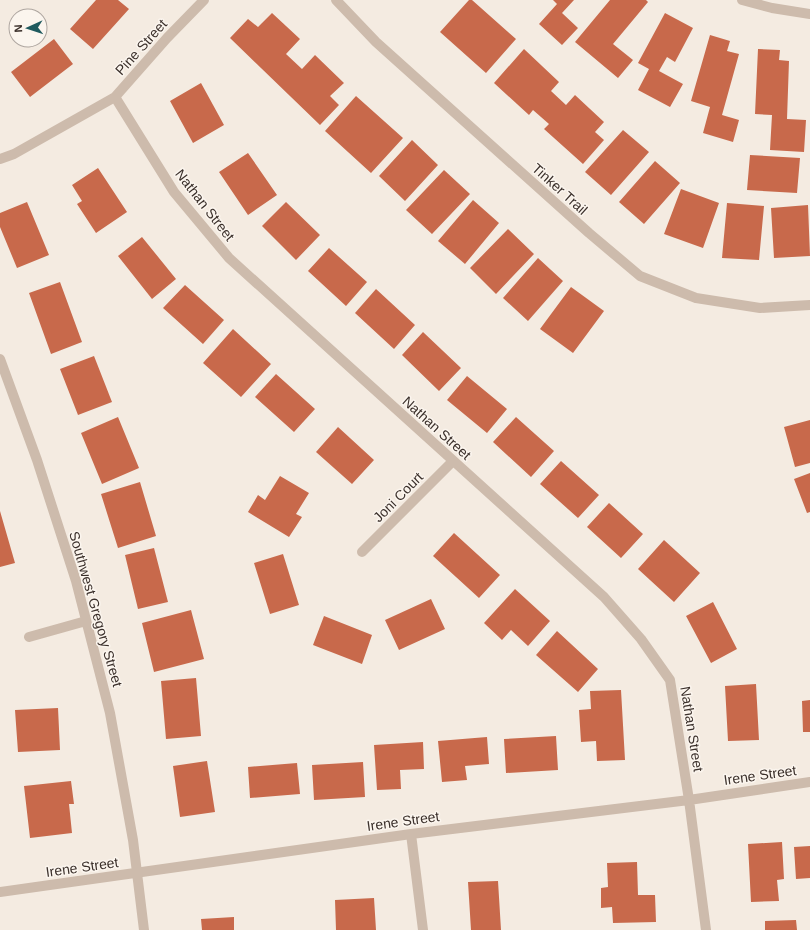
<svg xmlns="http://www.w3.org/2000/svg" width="810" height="930" font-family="Arial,sans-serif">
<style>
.building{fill:#c8694b}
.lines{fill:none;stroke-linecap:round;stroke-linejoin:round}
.minor{stroke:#cdbbac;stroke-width:10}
.labels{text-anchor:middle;stroke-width:3;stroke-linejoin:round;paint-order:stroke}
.street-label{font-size:14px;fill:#3b302b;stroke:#fbf5ee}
</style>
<rect width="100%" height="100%" fill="#f4ebe1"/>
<path class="building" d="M 96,0 L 118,0 L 129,9 L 93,49 L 70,29 Z
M 469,0 L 472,0 L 516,39 L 486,73 L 440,32 Z
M 553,0 L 574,0 L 562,13 L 578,28 L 562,45 L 539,24 L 557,4 Z
M 610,0 L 646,0 L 648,2 L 613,44 L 633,60 L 618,78 L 575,42 Z
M 272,13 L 300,39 L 286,54 L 302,69 L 315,55 L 344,83 L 330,96 L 339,105 L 320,125 L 230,38 L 248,19 L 258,27 Z
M 665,13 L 693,28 L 675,62 L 667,57 L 659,71 L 683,84 L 670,107 L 638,90 L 649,69 L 638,63 Z
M 710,35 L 730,41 L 727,51 L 739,54 L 722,115 L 739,120 L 733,142 L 703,133 L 710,107 L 691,101 Z
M 54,39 L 73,64 L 30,97 L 11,72 Z
M 524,49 L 559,82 L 551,91 L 566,105 L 575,95 L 604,122 L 595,132 L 604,140 L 583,164 L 544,129 L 549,124 L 533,110 L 529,115 L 494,83 Z
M 758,49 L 780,50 L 779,60 L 789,61 L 787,119 L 806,120 L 804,152 L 770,150 L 772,115 L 755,114 Z
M 201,83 L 224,125 L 193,143 L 170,101 Z
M 356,96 L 403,138 L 371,173 L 325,131 Z
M 623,130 L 649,152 L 611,195 L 585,172 Z
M 412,140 L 438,165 L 405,201 L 379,176 Z
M 248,153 L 277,195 L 248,215 L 219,172 Z
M 750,155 L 800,158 L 797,193 L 747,190 Z
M 655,161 L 680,183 L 644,224 L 619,202 Z
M 98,168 L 127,212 L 96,233 L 77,204 L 82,201 L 72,185 Z
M 444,170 L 470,194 L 432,234 L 406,210 Z
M 681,189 L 719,203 L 703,248 L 664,234 Z
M 473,200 L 499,223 L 465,264 L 438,241 Z
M 27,202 L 49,255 L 17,268 L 0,227 L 0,213 Z
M 286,202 L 320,235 L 296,260 L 262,226 Z
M 727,203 L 764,206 L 759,260 L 722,258 Z
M 808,205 L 810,256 L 774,258 L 771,208 Z
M 508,229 L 534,254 L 496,294 L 470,268 Z
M 142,237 L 176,279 L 152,299 L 118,256 Z
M 329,248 L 367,282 L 346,306 L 308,271 Z
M 538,258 L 563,281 L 528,321 L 503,298 Z
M 60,282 L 82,342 L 51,354 L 29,293 Z
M 185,285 L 224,320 L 203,344 L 163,308 Z
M 571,287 L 604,311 L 573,353 L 540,329 Z
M 376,289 L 415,325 L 394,349 L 355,313 Z
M 233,329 L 271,364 L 241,397 L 203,363 Z
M 423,332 L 461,368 L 439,391 L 402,355 Z
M 94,356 L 112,402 L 78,415 L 60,369 Z
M 276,374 L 315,409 L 294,432 L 255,397 Z
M 467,376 L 507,409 L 487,433 L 447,400 Z
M 118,417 L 139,468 L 102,484 L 81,433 Z
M 516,417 L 554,451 L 531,477 L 493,442 Z
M 810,420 L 810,463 L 795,467 L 784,427 Z
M 338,427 L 374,460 L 352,484 L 316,452 Z
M 561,461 L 599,495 L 578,518 L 540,484 Z
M 810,473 L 810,512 L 807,513 L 794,479 Z
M 280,476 L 309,493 L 296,514 L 302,517 L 289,537 L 248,512 L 258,495 L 265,500 Z
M 140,482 L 156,536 L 118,548 L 101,494 Z
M 609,503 L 643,534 L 621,558 L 587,527 Z
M 0,511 L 15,563 L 0,567 Z
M 454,533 L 500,575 L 479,598 L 433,556 Z
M 664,540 L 700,573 L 674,602 L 638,569 Z
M 154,548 L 168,602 L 138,609 L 125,555 Z
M 283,554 L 299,605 L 270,614 L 254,563 Z
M 515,589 L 550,621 L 528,646 L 511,630 L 502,640 L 484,623 Z
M 431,599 L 445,629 L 399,650 L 385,620 Z
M 713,602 L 737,649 L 711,663 L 686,616 Z
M 191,610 L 204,659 L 154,672 L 142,623 Z
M 324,616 L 372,635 L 362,664 L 313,645 Z
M 557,631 L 598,669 L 578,692 L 536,655 Z
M 196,678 L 201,736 L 166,739 L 161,681 Z
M 756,684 L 759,740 L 728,741 L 725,686 Z
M 621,690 L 625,760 L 597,761 L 596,741 L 581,742 L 579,710 L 591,709 L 590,691 Z
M 810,700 L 810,732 L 803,732 L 802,701 Z
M 58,708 L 60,750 L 18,752 L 15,710 Z
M 556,736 L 558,770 L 506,773 L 504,739 Z
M 487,737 L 489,764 L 465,766 L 467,780 L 442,782 L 438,741 Z
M 423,742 L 424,769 L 400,770 L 401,789 L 377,790 L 374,745 Z
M 207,761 L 215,812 L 180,817 L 173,766 Z
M 363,762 L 365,797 L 314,800 L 312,765 Z
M 297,763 L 300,794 L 250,798 L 248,767 Z
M 71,781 L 74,804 L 69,804 L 72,833 L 30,838 L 24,786 Z
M 782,842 L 784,879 L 777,880 L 779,901 L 751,902 L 748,844 Z
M 810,846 L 810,878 L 796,879 L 794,847 Z
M 637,862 L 638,895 L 655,895 L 656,922 L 613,923 L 612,907 L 601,908 L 601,888 L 608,887 L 607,863 Z
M 498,881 L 501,930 L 471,930 L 468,882 Z
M 374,898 L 376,930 L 336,930 L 335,900 Z
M 234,917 L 234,930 L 202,930 L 201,919 Z
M 796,920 L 797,930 L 765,930 L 765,921 Z"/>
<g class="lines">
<path class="minor" d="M 336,0 L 376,42 L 589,233 L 640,276 L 696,298 L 760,308 L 810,305
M 742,0 L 772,8 L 810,14
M 115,97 L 174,192 L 229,258 L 604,597 L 641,639 L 670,680 L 689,800 L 706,930
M 0,159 L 14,154 L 115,97 L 167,38 L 204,0
M 0,359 L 37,460 L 76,581 L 110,713 L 133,840 L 144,930
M 362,552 L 453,461
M 29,637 L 86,621
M 411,834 L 423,930
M 0,892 L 411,834 L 689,800 L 810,782"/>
</g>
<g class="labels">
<g class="street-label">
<text transform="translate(141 47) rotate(-48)" y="5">Pine Street</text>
<text transform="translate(560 189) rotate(42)" y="5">Tinker Trail</text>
<text transform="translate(205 205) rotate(52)" y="5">Nathan Street</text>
<text transform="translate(437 428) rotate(42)" y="5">Nathan Street</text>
<text transform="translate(398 497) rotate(-45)" y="5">Joni Court</text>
<text transform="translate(96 609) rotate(74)" y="5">Southwest Gregory Street</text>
<text transform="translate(692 729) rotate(81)" y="5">Nathan Street</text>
<text transform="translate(760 775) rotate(-8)" y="5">Irene Street</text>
<text transform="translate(403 821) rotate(-8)" y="5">Irene Street</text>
<text transform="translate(82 867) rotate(-8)" y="5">Irene Street</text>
</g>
</g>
<g transform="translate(28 28) rotate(267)"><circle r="19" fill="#fbf5ee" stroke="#aea6a0"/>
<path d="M0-3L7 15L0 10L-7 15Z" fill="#1f5a5e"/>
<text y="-6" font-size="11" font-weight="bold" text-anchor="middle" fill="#3b302b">N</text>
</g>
</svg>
